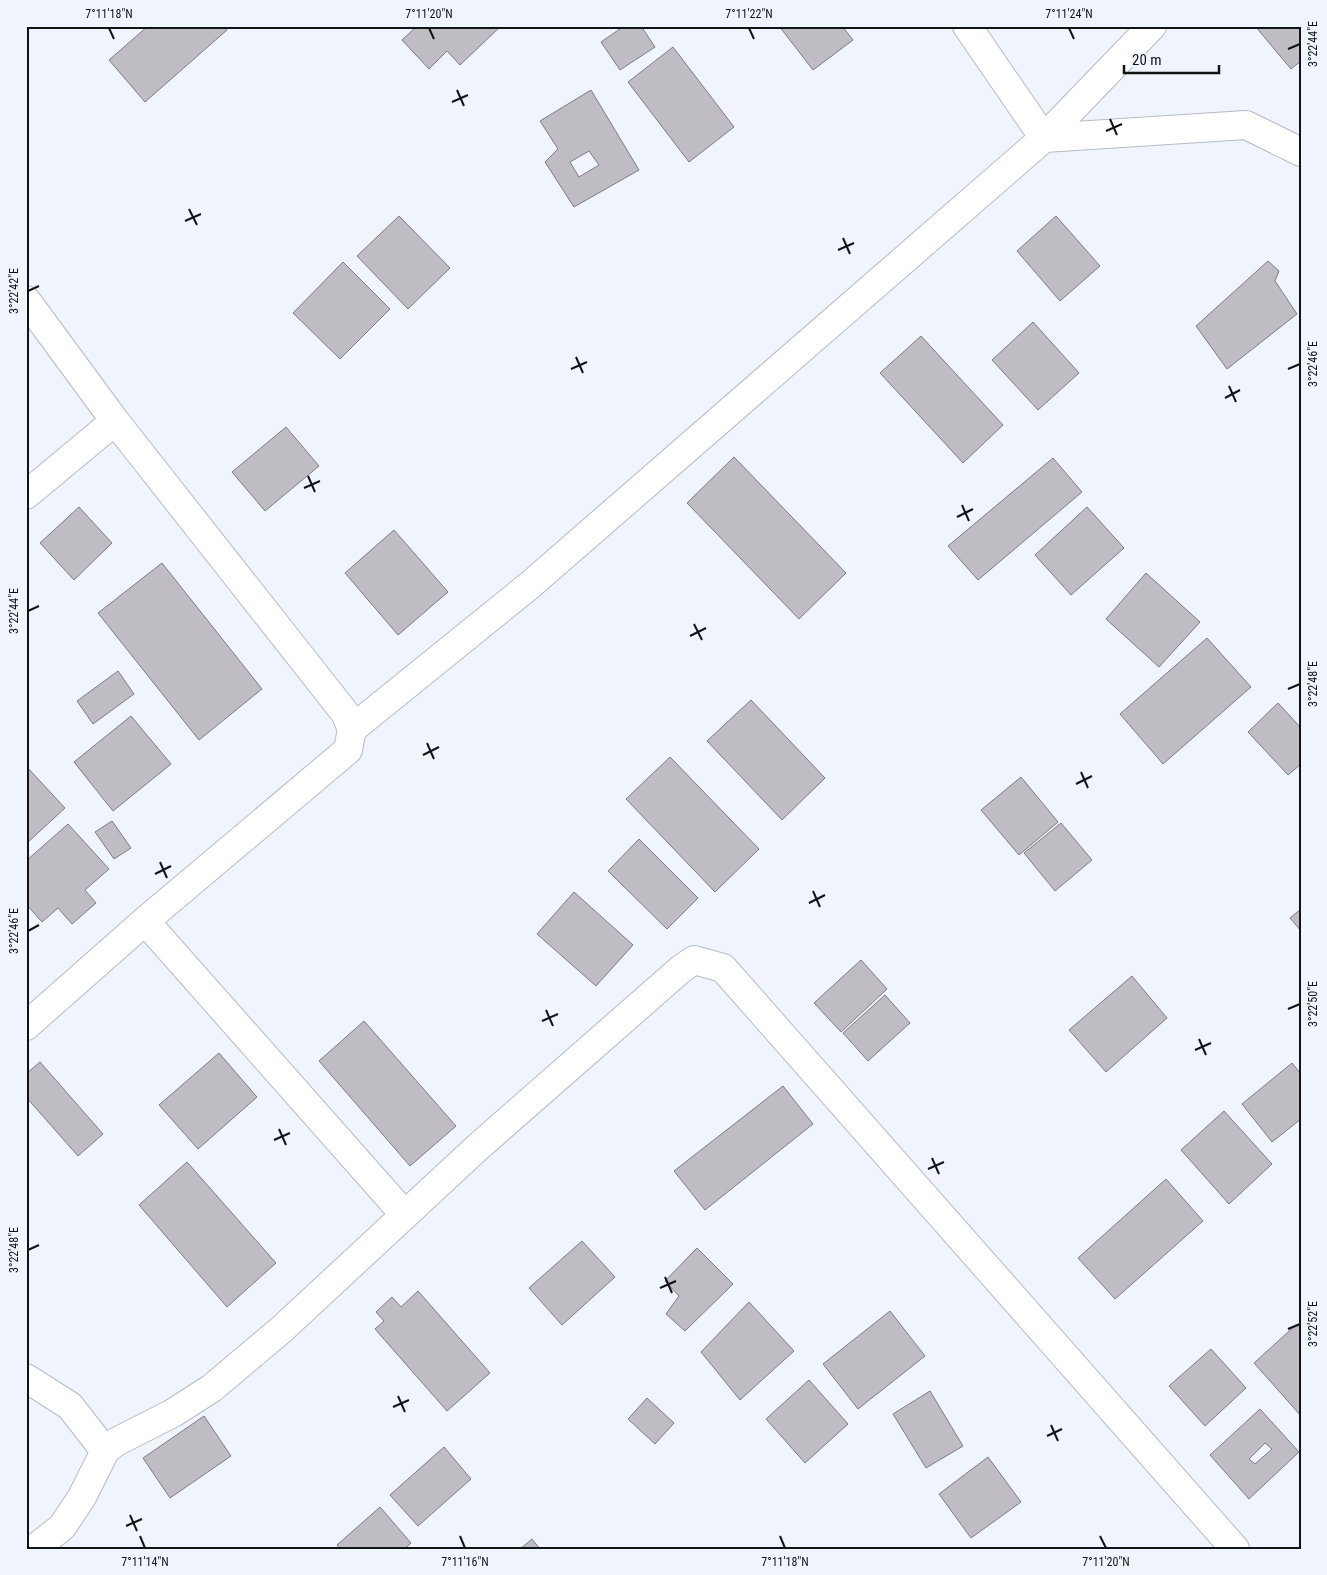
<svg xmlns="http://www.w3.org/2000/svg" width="1327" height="1575" font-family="'Roboto Condensed',sans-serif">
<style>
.building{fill:#c0bcc4;stroke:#7e7b82;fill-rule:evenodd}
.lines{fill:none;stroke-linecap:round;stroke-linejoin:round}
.minor-casing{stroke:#b7bbc2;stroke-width:30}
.minor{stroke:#fff;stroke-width:28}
.ticks{fill:none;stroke:#111315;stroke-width:2}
.neatline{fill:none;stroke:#111315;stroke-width:2}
.ticks-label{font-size:12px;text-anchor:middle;fill:#111315}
</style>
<rect width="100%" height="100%" fill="#f0f4fc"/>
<path class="building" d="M 148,26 L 224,26 L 227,30 L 145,102 L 109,60 Z
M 417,26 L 501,26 L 460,65 L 447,51 L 429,69 L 402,40 Z
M 624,26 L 641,26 L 655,47 L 620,70 L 601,42 Z
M 779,26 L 842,26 L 853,40 L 813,70 Z
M 1255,26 L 1301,26 L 1301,61 L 1291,69 Z
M 673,47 L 734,127 L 689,162 L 628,82 Z
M 591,90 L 639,170 L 574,207 L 545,162 L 558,149 L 540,121 ZM 589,151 L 599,165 L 579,177 L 570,162 Z
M 399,216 L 450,268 L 408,309 L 357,256 Z
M 1056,216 L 1100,266 L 1060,301 L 1017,251 Z
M 1268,261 L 1279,271 L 1275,281 L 1297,314 L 1227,369 L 1196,326 Z
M 343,262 L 390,309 L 340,359 L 293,313 Z
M 1033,322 L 1079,373 L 1038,410 L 992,360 Z
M 921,336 L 1003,425 L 963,463 L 880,373 Z
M 286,427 L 319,466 L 265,511 L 232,472 Z
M 734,457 L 846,573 L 799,619 L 687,503 Z
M 1053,458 L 1082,492 L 978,580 L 948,546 Z
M 79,507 L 112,543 L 74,580 L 40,543 Z
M 1087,507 L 1124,548 L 1071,595 L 1035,555 Z
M 394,530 L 448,592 L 398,635 L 345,573 Z
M 162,563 L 262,689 L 199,740 L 98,613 Z
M 1146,573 L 1200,622 L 1159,667 L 1106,619 Z
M 1207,638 L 1251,687 L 1163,764 L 1120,714 Z
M 118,671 L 134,694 L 93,724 L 77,701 Z
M 751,700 L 825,778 L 782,820 L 707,741 Z
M 1278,703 L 1301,728 L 1301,764 L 1288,775 L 1248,732 Z
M 131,716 L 171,764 L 113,811 L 74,762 Z
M 670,757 L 759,849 L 715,892 L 626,799 Z
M 26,766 L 65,808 L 26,844 Z
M 1021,777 L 1058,822 L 1019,855 L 981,810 Z
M 112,821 L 131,848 L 114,859 L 95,832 Z
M 1061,823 L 1092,860 L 1055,891 L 1024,853 Z
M 68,824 L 109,869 L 85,890 L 96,903 L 72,924 L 58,908 L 42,922 L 26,904 L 26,861 Z
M 639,839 L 698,898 L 667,929 L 608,871 Z
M 574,892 L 633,945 L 596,986 L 537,934 Z
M 1301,909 L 1301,931 L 1290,918 Z
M 861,960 L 887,989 L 841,1032 L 814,1003 Z
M 1132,976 L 1167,1018 L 1106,1072 L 1069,1030 Z
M 885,995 L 910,1023 L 868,1061 L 843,1033 Z
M 364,1021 L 456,1126 L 410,1166 L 319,1061 Z
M 219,1053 L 257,1097 L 198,1149 L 159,1105 Z
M 40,1062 L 103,1134 L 78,1156 L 26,1097 L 26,1074 Z
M 1292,1063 L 1301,1074 L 1301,1119 L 1272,1142 L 1242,1104 Z
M 783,1086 L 813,1124 L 705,1210 L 674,1171 Z
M 1224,1111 L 1272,1164 L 1229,1204 L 1181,1150 Z
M 187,1162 L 276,1263 L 227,1307 L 139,1205 Z
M 1166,1179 L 1203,1221 L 1115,1299 L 1078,1258 Z
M 582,1241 L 615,1277 L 562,1325 L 529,1288 Z
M 697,1248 L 733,1284 L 685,1331 L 666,1314 L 679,1296 L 665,1281 Z
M 418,1291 L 490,1373 L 447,1411 L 375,1329 L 384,1321 L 376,1312 L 392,1297 L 401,1307 Z
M 749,1302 L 794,1351 L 740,1400 L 701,1352 Z
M 890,1311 L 925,1356 L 858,1409 L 823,1364 Z
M 1297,1324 L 1301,1329 L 1301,1416 L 1254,1363 Z
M 1211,1349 L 1246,1388 L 1205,1426 L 1169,1386 Z
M 809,1380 L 848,1424 L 805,1463 L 766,1419 Z
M 930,1391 L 963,1446 L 926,1468 L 893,1414 Z
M 647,1398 L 674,1423 L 655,1444 L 628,1419 Z
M 1260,1409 L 1299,1452 L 1249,1499 L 1210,1455 ZM 1265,1443 L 1272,1449 L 1255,1464 L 1249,1459 Z
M 204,1416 L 231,1456 L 170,1498 L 143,1458 Z
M 444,1447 L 471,1479 L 418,1526 L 390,1495 Z
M 988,1457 L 1021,1502 L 971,1538 L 939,1494 Z
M 380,1507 L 411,1543 L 405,1549 L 340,1549 L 337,1545 Z
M 532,1539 L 540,1549 L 520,1549 Z"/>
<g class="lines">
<g class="minor-casing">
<path id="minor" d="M 967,26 L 1044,138 L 1152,26
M 26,300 L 115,421 L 345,713 L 352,729 L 348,750 L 145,921 L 26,1026
M 26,495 L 115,421
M 352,729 L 530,585 L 1044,138 L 1246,125 L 1301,152
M 145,921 L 405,1215
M 26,1378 L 70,1406 L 105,1451
M 34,1549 L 62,1527 L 82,1497 L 105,1451 L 116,1442 L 173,1413 L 212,1388 L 282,1329 L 478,1147 L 681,969 L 694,960 L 723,968 L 1235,1549"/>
</g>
<use href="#minor" class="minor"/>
</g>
<path class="ticks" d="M 109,28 L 114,39M 429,28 L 434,39M 749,28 L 754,39M 1069,28 L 1074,39M 1288,49 L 1300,44M 457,90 L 464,106M 452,102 L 468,95M 1110,119 L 1117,135M 1106,131 L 1122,124M 189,209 L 197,225M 185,221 L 201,214M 843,238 L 850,254M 838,250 L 854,243M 28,291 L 39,286M 576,357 L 583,373M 571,369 L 587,362M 1288,369 L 1300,364M 1229,386 L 1236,402M 1225,398 L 1240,390M 308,476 L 315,492M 304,488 L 320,481M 962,505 L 969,521M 957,517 L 973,509M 28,611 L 39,606M 694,624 L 702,640M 690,636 L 706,628M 1288,689 L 1300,684M 427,743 L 434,759M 423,755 L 439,747M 1081,772 L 1088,788M 1076,784 L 1092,776M 160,862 L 167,878M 155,874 L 171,866M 813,891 L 820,907M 809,903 L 825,895M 28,931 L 39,925M 1288,1009 L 1300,1004M 546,1010 L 553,1026M 542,1021 L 558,1014M 1199,1039 L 1206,1055M 1195,1050 L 1211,1043M 279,1129 L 286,1145M 274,1140 L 290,1133M 932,1158 L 939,1174M 928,1169 L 944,1162M 28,1250 L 39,1245M 665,1277 L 672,1293M 660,1288 L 676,1281M 1288,1329 L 1300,1324M 398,1396 L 405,1412M 393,1407 L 409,1400M 1051,1425 L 1058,1441M 1047,1436 L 1062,1429M 130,1515 L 137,1531M 126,1526 L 142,1519M 140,1536 L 145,1548M 460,1536 L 465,1548M 780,1536 L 785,1548M 1100,1536 L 1106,1548"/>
<rect width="1327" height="1575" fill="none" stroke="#f0f4fc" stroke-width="55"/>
<path d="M1124 65v8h95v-8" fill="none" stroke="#111315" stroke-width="2.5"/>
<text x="1132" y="65" font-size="15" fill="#111315" stroke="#f0f4fc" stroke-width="4" paint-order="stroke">20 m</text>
<rect x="28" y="28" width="1272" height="1520" class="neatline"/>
<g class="ticks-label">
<text x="109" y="18">7°11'18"N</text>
<text x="429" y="18">7°11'20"N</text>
<text x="749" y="18">7°11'22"N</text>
<text x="1069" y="18">7°11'24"N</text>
<text transform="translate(1313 44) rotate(-90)" y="4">3°22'44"E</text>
<text transform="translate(14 291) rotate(-90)" y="4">3°22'42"E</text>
<text transform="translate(1313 364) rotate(-90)" y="4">3°22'46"E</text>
<text transform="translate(14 611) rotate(-90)" y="4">3°22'44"E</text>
<text transform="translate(1313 684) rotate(-90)" y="4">3°22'48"E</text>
<text transform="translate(14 931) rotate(-90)" y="4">3°22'46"E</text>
<text transform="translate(1313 1004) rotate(-90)" y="4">3°22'50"E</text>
<text transform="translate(14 1250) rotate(-90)" y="4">3°22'48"E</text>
<text transform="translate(1313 1324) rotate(-90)" y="4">3°22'52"E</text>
<text x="145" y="1566">7°11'14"N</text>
<text x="465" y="1566">7°11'16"N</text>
<text x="785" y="1566">7°11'18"N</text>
<text x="1106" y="1566">7°11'20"N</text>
</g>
</svg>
